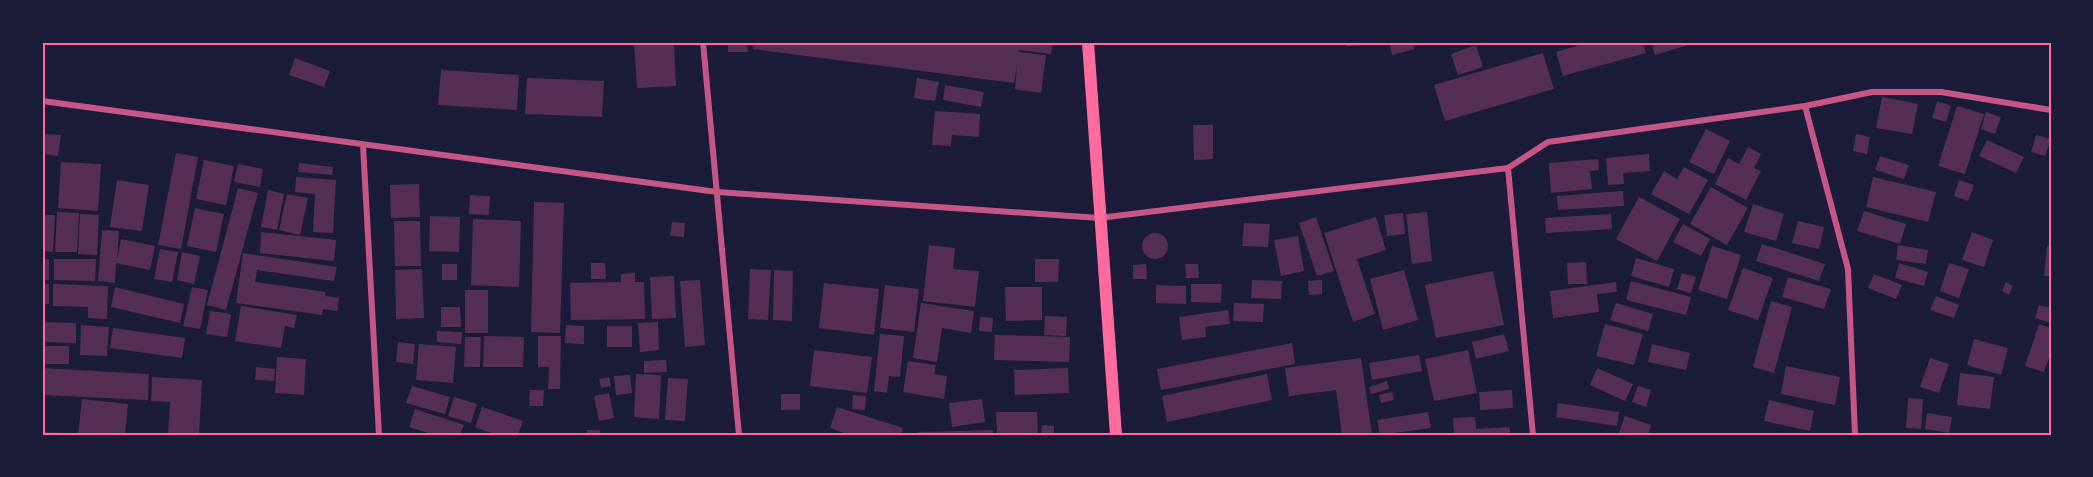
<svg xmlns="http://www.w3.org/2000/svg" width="2093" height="477" font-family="'IBM Plex Sans',sans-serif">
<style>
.building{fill:#542f53}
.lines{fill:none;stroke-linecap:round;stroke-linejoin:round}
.minor{stroke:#c65784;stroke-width:6}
.secondary{stroke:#ff6b9d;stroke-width:12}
.neatline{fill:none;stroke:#ff6b9d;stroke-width:2}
</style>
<rect width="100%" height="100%" fill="#1b1b3a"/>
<path class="building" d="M 634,42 L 674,42 L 676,86 L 637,88 Z
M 728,42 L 747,42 L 748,52 L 728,52 Z
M 754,42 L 1053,42 L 1051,54 L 1019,50 L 1018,52 L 1046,55 L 1041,93 L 1015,89 L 1017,66 L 1014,83 L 753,49 Z
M 1346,42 L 1375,42 L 1376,45 L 1346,46 Z
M 1389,42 L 1413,42 L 1415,49 L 1392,55 Z
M 1590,42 L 1643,42 L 1646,53 L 1563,76 L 1556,52 Z
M 1651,42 L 1695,42 L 1695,43 L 1655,55 Z
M 1476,45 L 1483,67 L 1458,75 L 1451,54 Z
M 1543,53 L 1554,89 L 1445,121 L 1434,85 Z
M 295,58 L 330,71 L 324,87 L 289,75 Z
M 441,70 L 519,75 L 517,110 L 438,105 Z
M 527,78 L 604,81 L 602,117 L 525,114 Z
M 917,78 L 939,82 L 935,101 L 914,98 Z
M 945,85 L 984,92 L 981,107 L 943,100 Z
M 1882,97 L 1918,104 L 1912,134 L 1876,128 Z
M 1937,101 L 1951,106 L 1946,122 L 1932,118 Z
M 1957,106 L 1984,114 L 1965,174 L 1938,166 Z
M 935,111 L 980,114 L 979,137 L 952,135 L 951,146 L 932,145 Z
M 1986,112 L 2001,117 L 1995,134 L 1981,129 Z
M 1193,125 L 1213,125 L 1213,159 L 1194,160 Z
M 42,127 L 45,128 L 45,134 L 61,135 L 58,156 L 42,154 Z
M 1706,129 L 1730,141 L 1714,174 L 1689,162 Z
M 1856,134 L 1870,137 L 1867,154 L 1853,151 Z
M 2036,135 L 2051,139 L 2045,156 L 2031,152 Z
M 1987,140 L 2024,157 L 2016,173 L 1979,156 Z
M 1748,147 L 1761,154 L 1754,168 L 1761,171 L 1746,200 L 1715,184 L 1728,158 L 1739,164 Z
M 176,153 L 198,157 L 181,249 L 158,245 Z
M 1649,154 L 1650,171 L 1623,173 L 1624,184 L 1608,185 L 1606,158 Z
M 1880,156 L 1909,165 L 1904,179 L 1875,170 Z
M 1598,159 L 1599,170 L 1590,171 L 1592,189 L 1551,193 L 1549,163 Z
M 204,160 L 234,166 L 226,205 L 196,199 Z
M 61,162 L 101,164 L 98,211 L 58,208 Z
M 299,163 L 333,167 L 332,175 L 298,172 Z
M 238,164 L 263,169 L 260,187 L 234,182 Z
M 1684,167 L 1708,180 L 1689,214 L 1651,194 L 1664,171 L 1677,179 Z
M 296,177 L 336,180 L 333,233 L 313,232 L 315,194 L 295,192 Z
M 1873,177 L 1936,192 L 1928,222 L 1866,207 Z
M 117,180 L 149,185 L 142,231 L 110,227 Z
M 1959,180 L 1974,185 L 1968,201 L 1954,196 Z
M 419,184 L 420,217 L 391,218 L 390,185 Z
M 1711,187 L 1748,208 L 1727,245 L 1690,224 Z
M 238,188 L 258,193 L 226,310 L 207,305 Z
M 268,190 L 284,194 L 277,230 L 261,227 Z
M 1623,191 L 1624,206 L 1558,210 L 1557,196 Z
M 287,194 L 308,198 L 300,235 L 279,230 Z
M 470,195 L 490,196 L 489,215 L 469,214 Z
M 1639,197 L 1680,219 L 1657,261 L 1616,239 Z
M 534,202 L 564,203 L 560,333 L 531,332 Z
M 1753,204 L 1784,214 L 1776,241 L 1744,232 Z
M 195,208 L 224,214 L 216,252 L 187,246 Z
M 1864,211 L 1906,224 L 1900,244 L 1857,231 Z
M 57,212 L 79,213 L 77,252 L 55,252 Z
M 1427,212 L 1432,261 L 1412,264 L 1406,214 Z
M 1403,213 L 1405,234 L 1387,236 L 1384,215 Z
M 80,214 L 99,215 L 97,255 L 78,254 Z
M 1611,214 L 1612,229 L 1546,233 L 1545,218 Z
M 42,215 L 55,215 L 53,252 L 42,251 Z
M 430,216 L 460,217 L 459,252 L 429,251 Z
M 1316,217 L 1334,271 L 1317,276 L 1299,223 Z
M 1376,217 L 1386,250 L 1357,259 L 1375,314 L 1353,322 L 1324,233 Z
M 473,219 L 521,221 L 519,287 L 471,285 Z
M 394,221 L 420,221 L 421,266 L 395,266 Z
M 1798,221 L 1824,227 L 1819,249 L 1792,243 Z
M 672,222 L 685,223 L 684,237 L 670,236 Z
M 1244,223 L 1270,224 L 1268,247 L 1242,246 Z
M 1683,224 L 1710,239 L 1701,256 L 1673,242 Z
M 102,230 L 119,231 L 117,261 L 121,239 L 155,246 L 150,270 L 116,263 L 115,283 L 98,281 Z
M 261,232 L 336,240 L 334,261 L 260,253 Z
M 1972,232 L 1993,240 L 1984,267 L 1962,260 Z
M1142 246a13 13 0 1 1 26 0a13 13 0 1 1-26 0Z
M 1298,236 L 1304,271 L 1281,276 L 1274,240 Z
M 1762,244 L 1825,264 L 1819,281 L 1756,261 Z
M 929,245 L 955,248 L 953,269 L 979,271 L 975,307 L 923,301 Z
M 1898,245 L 1928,250 L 1926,264 L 1896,260 Z
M 1712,246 L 1741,255 L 1727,299 L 1698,290 Z
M 2047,246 L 2051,246 L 2051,276 L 2044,276 Z
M 160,249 L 178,252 L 172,282 L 154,279 Z
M 182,252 L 200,256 L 194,284 L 177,280 Z
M 243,253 L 337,267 L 334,281 L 257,270 L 255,282 L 326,292 L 325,296 L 339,298 L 337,311 L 323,309 L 322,315 L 236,303 Z
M 1636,258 L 1674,269 L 1669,287 L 1631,276 Z
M 42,259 L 49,259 L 49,280 L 42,280 Z
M 54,259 L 96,259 L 95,281 L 54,280 Z
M 1035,259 L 1059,259 L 1058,282 L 1035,282 Z
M 1586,262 L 1587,284 L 1568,284 L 1567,263 Z
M 591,263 L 605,263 L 606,279 L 591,279 Z
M 1899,263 L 1928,272 L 1924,286 L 1895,278 Z
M 1949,263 L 1969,269 L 1959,298 L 1940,291 Z
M 442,264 L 457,264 L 457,280 L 442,280 Z
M 1146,264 L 1147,279 L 1133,279 L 1133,265 Z
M 1185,264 L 1198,264 L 1199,278 L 1186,278 Z
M 1743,268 L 1773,278 L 1758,320 L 1728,310 Z
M 422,269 L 424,318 L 396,319 L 395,270 Z
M 750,269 L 771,270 L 768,320 L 748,319 Z
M 774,270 L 793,271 L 792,321 L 773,320 Z
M 1404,270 L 1418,320 L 1383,330 L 1370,279 Z
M 1493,271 L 1504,325 L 1436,338 L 1425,285 Z
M 635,273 L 635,282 L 644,282 L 645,319 L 571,320 L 570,283 L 621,282 L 621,274 Z
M 1682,273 L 1696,277 L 1691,293 L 1677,289 Z
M 1874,274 L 1902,285 L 1896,299 L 1868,288 Z
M 674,276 L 676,318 L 652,319 L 650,277 Z
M 1788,277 L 1831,289 L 1824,309 L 1782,297 Z
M 700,280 L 705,345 L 685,347 L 680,281 Z
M 1252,280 L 1282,281 L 1281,299 L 1251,298 Z
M 1322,280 L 1322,294 L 1309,295 L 1308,281 Z
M 1631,281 L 1691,297 L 1686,315 L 1626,300 Z
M 1616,282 L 1617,292 L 1597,294 L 1599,312 L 1553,318 L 1550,291 Z
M 2006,282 L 2013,286 L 2009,295 L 2002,291 Z
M 824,283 L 879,289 L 874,335 L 819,328 Z
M 42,284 L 49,284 L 49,304 L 42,304 Z
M 53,284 L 108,286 L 107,319 L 88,318 L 88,307 L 53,306 Z
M 1191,284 L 1222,284 L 1221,303 L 1191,302 Z
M 885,285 L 919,289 L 914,332 L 880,328 Z
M 1156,285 L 1186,286 L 1186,304 L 1156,303 Z
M 115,287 L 184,304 L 180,323 L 111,307 Z
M 192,287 L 208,290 L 200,329 L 183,326 Z
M 1005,287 L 1042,287 L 1042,320 L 1006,321 Z
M 465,290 L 488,290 L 488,333 L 465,333 Z
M 1936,296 L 1959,305 L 1954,318 L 1930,310 Z
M 1771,301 L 1792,307 L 1774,373 L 1753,367 Z
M 921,303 L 974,311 L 971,333 L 942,328 L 937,362 L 913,358 Z
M 1234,303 L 1264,304 L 1263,322 L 1233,321 Z
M 1616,303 L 1653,314 L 1648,331 L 1610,320 Z
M 2039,305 L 2051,308 L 2051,323 L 2035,318 Z
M 241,306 L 297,315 L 294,328 L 285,326 L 281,348 L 235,341 Z
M 441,307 L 460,307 L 461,327 L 441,327 Z
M 1228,310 L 1230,324 L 1205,327 L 1206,337 L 1182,340 L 1179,317 Z
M 210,311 L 231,314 L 227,337 L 206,334 Z
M 1045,316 L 1067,317 L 1066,336 L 1044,335 Z
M 980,317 L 993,318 L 992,332 L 979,331 Z
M 42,322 L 76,323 L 76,343 L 42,342 Z
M 658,322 L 659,350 L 640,352 L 638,323 Z
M 1605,324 L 1643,334 L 1634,365 L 1596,356 Z
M 2039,324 L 2051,328 L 2051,352 L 2044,372 L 2025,366 Z
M 81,325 L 109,327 L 107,356 L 80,355 Z
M 566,325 L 584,326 L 584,344 L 565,343 Z
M 607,326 L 632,326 L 632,347 L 607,347 Z
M 113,328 L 185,338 L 182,358 L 110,348 Z
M 437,331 L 462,332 L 461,344 L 437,342 Z
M 880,334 L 904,336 L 900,377 L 889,376 L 887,393 L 874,391 Z
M 1504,334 L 1509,351 L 1476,359 L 1472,342 Z
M 995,335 L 1070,337 L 1069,362 L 994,360 Z
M 484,336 L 524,337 L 523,367 L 483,367 Z
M 538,336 L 561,336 L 560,389 L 548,389 L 549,367 L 538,367 Z
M 465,337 L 481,337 L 480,367 L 464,367 Z
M 1974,339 L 2008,348 L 2001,375 L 1967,365 Z
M 398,342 L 415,344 L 413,364 L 396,362 Z
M 1292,343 L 1295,364 L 1161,390 L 1157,369 Z
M 419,344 L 456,347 L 453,383 L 416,380 Z
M 1652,344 L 1690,353 L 1686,370 L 1648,362 Z
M 42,346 L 69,346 L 69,364 L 42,364 Z
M 814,350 L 872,357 L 867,393 L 810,386 Z
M 1468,350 L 1477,393 L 1434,401 L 1425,359 Z
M 1419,355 L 1422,371 L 1372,380 L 1369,363 Z
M 277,357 L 306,359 L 304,395 L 275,393 Z
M 1361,358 L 1372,435 L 1342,435 L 1336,390 L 1289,396 L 1285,368 Z
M 1930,358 L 1949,364 L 1939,393 L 1920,387 Z
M 666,360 L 667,372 L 644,373 L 644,361 Z
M 908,361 L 936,365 L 934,374 L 947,376 L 944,399 L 903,392 Z
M 1786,366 L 1840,377 L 1835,405 L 1781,394 Z
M 256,367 L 275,369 L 274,381 L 255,380 Z
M 42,368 L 149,374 L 148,400 L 42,395 Z
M 1068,368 L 1069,393 L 1015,395 L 1014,370 Z
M 1597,368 L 1633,384 L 1625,401 L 1590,385 Z
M 1960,373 L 1994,377 L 1990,409 L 1957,405 Z
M 636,374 L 661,375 L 659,419 L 634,417 Z
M 1267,374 L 1272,400 L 1167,422 L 1162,396 Z
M 630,375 L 632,393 L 616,395 L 614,376 Z
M 152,377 L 202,380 L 199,435 L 168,435 L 170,402 L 151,401 Z
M 609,377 L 611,386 L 601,388 L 599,379 Z
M 668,378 L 688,379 L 685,421 L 665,420 Z
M 1387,381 L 1389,389 L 1371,394 L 1369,387 Z
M 412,386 L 450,397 L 445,414 L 406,403 Z
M 1638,386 L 1651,390 L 1646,407 L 1632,402 Z
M 530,390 L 544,390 L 543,406 L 529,406 Z
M 1512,390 L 1513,408 L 1480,410 L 1479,392 Z
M 1392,392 L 1394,400 L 1381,403 L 1379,395 Z
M 609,393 L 614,418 L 599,421 L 594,396 Z
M 781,394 L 800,394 L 800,410 L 781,410 Z
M 853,395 L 866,396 L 865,410 L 852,409 Z
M 454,397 L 477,404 L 471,423 L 448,416 Z
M 1908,398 L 1923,399 L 1921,429 L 1906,428 Z
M 82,399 L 128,404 L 125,435 L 78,435 Z
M 982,399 L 985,422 L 952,427 L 949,403 Z
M 1769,400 L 1814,411 L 1810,431 L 1764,421 Z
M 1558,403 L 1619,412 L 1617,426 L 1556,417 Z
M 482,407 L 523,421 L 518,435 L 496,435 L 475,427 Z
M 837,407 L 903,428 L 901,435 L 850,435 L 830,428 Z
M 415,409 L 464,425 L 460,435 L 435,435 L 409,427 Z
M 996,412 L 1037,412 L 1038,435 L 997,435 Z
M 1428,412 L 1431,428 L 1380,435 L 1377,420 Z
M 1927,413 L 1952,417 L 1949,433 L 1925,429 Z
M 1625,416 L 1651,425 L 1648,435 L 1618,435 Z
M 1475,417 L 1476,429 L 1510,427 L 1510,435 L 1454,435 L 1453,418 Z
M 1042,425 L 1054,426 L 1054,435 L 1041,435 Z
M 587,430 L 600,430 L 600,435 L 586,435 Z
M 993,430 L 993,435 L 918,435 L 918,432 Z
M 43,432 L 71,433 L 71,435 L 43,435 Z"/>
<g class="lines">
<path class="minor" d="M 703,42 L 739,435
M 42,101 L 717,192 L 1099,218 L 1508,168 L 1548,142 L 1805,106 L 1872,92 L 1941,92 L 2051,110
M 1805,106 L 1848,269 L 1855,435
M 363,145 L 379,435
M 1508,168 L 1533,435"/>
<path class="secondary" d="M 1088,42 L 1116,435"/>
</g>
<rect width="2093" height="477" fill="none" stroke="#1b1b3a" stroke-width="87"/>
<rect x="44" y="44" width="2006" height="390" class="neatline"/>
</svg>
